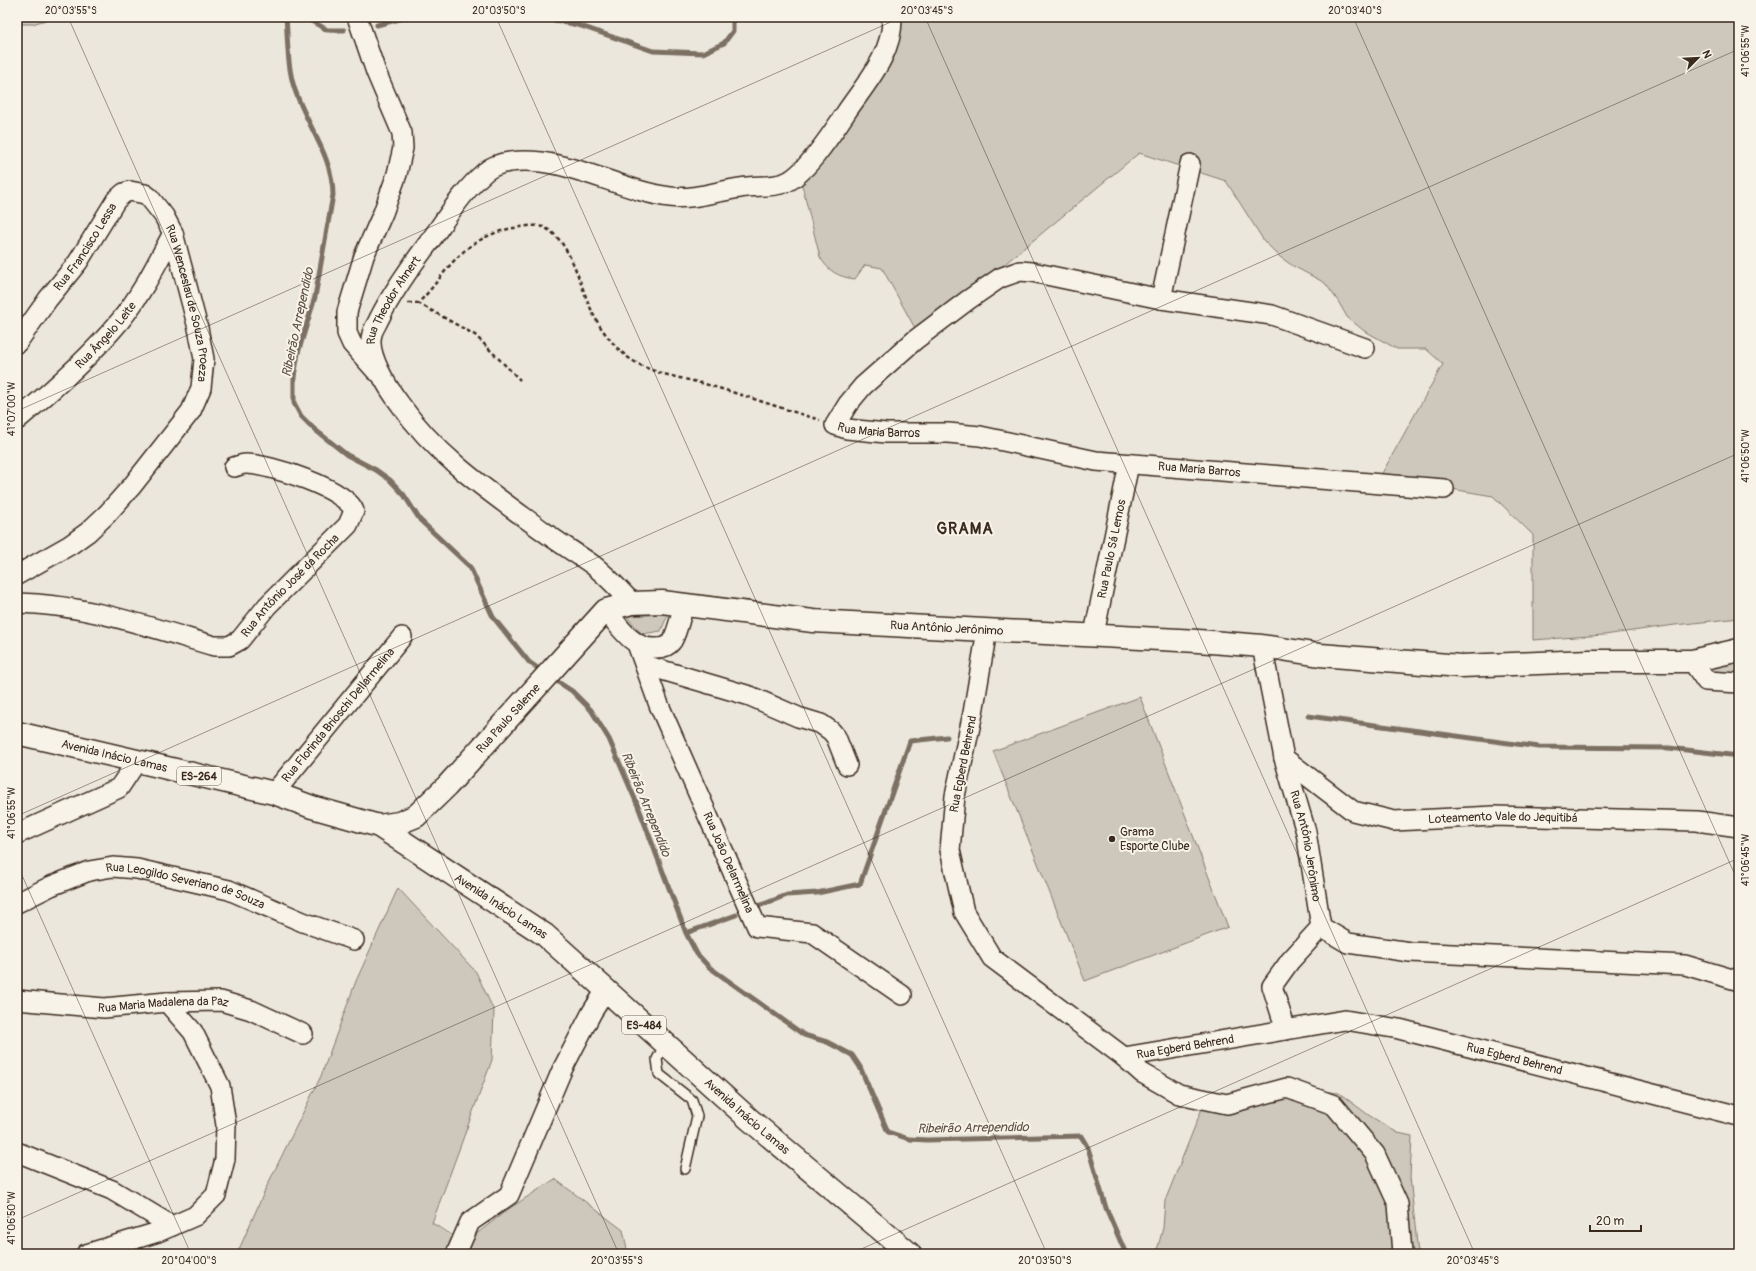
<svg xmlns="http://www.w3.org/2000/svg" width="1756" height="1271" font-family="Pangolin,sans-serif">
<style>
.green{fill:#cec8bc;stroke:#84796d}
.lines{fill:none;stroke-linecap:round;stroke-linejoin:round}
.stream{stroke:#7c7064;stroke-width:5}
.service-casing{stroke:#3b2a1e;stroke-width:12}
.minor-casing{stroke:#3b2a1e;stroke-width:22}
.secondary-casing{stroke:#3b2a1e;stroke-width:25}
.primary-casing{stroke:#3b2a1e;stroke-width:25}
.path{stroke:#3b2a1e;stroke-width:2.5;stroke-dasharray:4 3;stroke-linecap:butt}
.service{stroke:#f7f3e8;stroke-width:9}
.minor{stroke:#f7f3e8;stroke-width:19}
.secondary{stroke:#f7f3e8;stroke-width:22}
.primary{stroke:#f7f3e8;stroke-width:22}
.ticks{fill:none;stroke:#3b2a1e;stroke-width:1;stroke-opacity:0.45}
.poi-dot{fill:#3b2a1e;stroke:#f7f3e8;stroke-width:1.5}
.labels{text-anchor:middle;stroke-width:4;stroke-linejoin:round;paint-order:stroke}
.shield{fill:#f7f3e8;stroke:#73665b;stroke-width:1}
.shield-label{font-size:11px;font-weight:bold;fill:#3b2a1e}
.street-label{font-size:12px;fill:#3b2a1e;stroke:#f7f3e8}
.poi-label{font-size:12px;fill:#3b2a1e;stroke:#f7f3e8;text-anchor:start}
.water-label{font-size:13px;font-style:italic;fill:#615347;stroke:#f7f3e8}
.district-label{font-size:16px;font-weight:bold;letter-spacing:1px;fill:#3b2a1e;stroke:#f7f3e8}
.neatline{fill:none;stroke:#3b2a1e;stroke-width:1.5}
.ticks-label{font-size:10px;text-anchor:middle;fill:#3b2a1e}
</style>
<rect width="100%" height="100%" fill="#ece7dc"/>
<filter id="ink" filterUnits="userSpaceOnUse"><feTurbulence type="fractalNoise" baseFrequency=".025" numOctaves="2"/><feDisplacementMap in="SourceGraphic" scale="8" xChannelSelector="R" yChannelSelector="G"/><feConvolveMatrix kernelMatrix="1 2 1 2 8 2 1 2 1" color-interpolation-filters="sRGB"/></filter>
<g filter="url(#ink)">
<path class="green" d="M 17,17 L 56,17 L 32,24 L 17,24 Z
M 900,17 L 1739,17 L 1739,618 L 1675,625 L 1604,635 L 1533,640 L 1533,535 L 1493,496 L 1380,477 L 1443,364 L 1426,349 L 1397,349 L 1363,330 L 1347,317 L 1338,301 L 1325,283 L 1293,266 L 1280,257 L 1264,241 L 1226,181 L 1139,153 L 920,334 L 916,330 L 882,268 L 865,265 L 855,279 C 838,277 828,271 820,257 L 800,177 Z
M 668,614 L 661,631 L 642,634 L 626,616 Z
M 1739,656 L 1739,675 L 1681,672 Z
M 1140,697 L 1228,927 L 1085,981 L 993,751 Z
M 398,888 L 476,972 L 494,1011 L 492,1060 L 432,1223 L 465,1243 L 507,1210 L 555,1179 L 623,1230 L 628,1254 L 237,1254 L 266,1188 L 321,1076 L 356,981 Z
M 1321,1091 L 1339,1093 L 1370,1116 L 1398,1133 L 1412,1136 L 1410,1177 L 1418,1254 L 1156,1254 L 1163,1228 L 1165,1201 L 1203,1106 Z"/>
<g class="lines">
<path class="stream" d="M 286,17 C 288,41 287,67 295,90 C 307,126 333,156 333,195 L 315,297 L 298,353 L 294,377 L 294,403 L 301,416 L 314,429 L 347,455 L 376,470 L 390,480 L 404,495 L 420,520 L 470,567 L 493,617 L 529,662 L 543,672
M 305,17 L 327,30 L 344,30
M 530,17 L 561,21 L 581,26 L 653,51 L 703,53 L 724,43 L 733,31 L 733,17
M 377,25 L 407,17
M 552,678 L 572,691 L 591,710 L 609,739 L 638,806 L 686,933 L 697,954 L 709,967 L 804,1035 L 827,1042 L 852,1055 L 860,1067 L 888,1132 L 909,1139 L 927,1140 L 1081,1136 L 1088,1148 L 1106,1208 L 1126,1254
M 1308,716 L 1539,747 L 1669,748 L 1739,756
M 756,907 L 787,895 L 817,893 L 860,884 L 910,741 L 947,737
M 686,933 L 736,915"/>
<g class="service-casing">
<path id="service" d="M 665,1044 L 657,1059 L 659,1074 L 692,1100 L 697,1116 L 685,1169"/>
</g>
<g class="minor-casing">
<g id="minor">
<path d="M 357,17 L 376,72 L 402,133 L 403,148 L 397,174 L 383,213 L 364,256 L 347,312 L 347,333 L 352,344 L 376,371"/>
<path d="M 1161,299 L 1190,164"/>
<path id="s1" d="M 17,343 L 48,299 L 78,262 L 116,200 L 124,193 L 130,191 L 145,194 L 149,197 L 164,216 L 173,233 L 198,328 L 204,359 L 201,388 L 191,411 L 132,486 L 107,514 L 88,532 L 70,545 L 17,575"/>
<path id="s2" d="M 1365,348 L 1272,315 L 1161,299 L 1032,272 L 1020,271 L 1000,278 L 968,300 L 915,340 L 863,386 L 848,404 L 835,425 L 847,429 L 886,433 L 948,433 L 980,436 L 1096,461 L 1444,489"/>
<path id="s3" d="M 17,420 C 53,390 90,357 120,321 C 142,294 157,263 173,233"/>
<path id="s4" d="M 17,603 C 84,604 150,627 214,646 L 229,646 L 240,640 L 267,606 L 348,525 L 354,511 C 347,489 269,464 246,464 C 242,464 238,466 234,467"/>
<path id="s5" d="M 632,603 C 620,590 607,576 593,565 C 576,553 559,543 543,531 C 491,493 437,457 400,404 C 388,388 366,354 372,334 C 373,329 377,324 379,319 C 393,291 411,266 430,241 C 447,217 463,191 485,172 C 492,166 501,163 510,162 C 562,154 620,191 670,197 C 695,200 717,191 740,188 C 755,185 770,188 784,183 C 804,177 833,132 845,114 C 865,84 893,55 892,17"/>
<path d="M 606,610 C 619,626 633,650 656,648 C 663,648 668,647 672,641 C 678,631 680,617 684,605"/>
<path d="M 987,630 L 973,713 L 955,796 L 950,850 L 964,912 L 992,958 L 1124,1057 L 1142,1073 L 1179,1094 L 1227,1104 L 1287,1088 L 1334,1105 L 1375,1154 L 1398,1204 L 1402,1253"/>
<path id="s6" d="M 1094,634 L 1129,464"/>
<path id="s7" d="M 637,644 L 659,705 L 757,927 L 812,933 L 902,995"/>
<path id="s8" d="M 1262,646 L 1284,758 L 1306,832 L 1321,927 L 1290,961 L 1272,986 L 1286,1030"/>
<path d="M 1692,661 L 1706,681 L 1739,683"/>
<path d="M 645,665 L 750,696 L 798,717 L 821,724 L 831,731 L 836,737 L 847,765"/>
<path id="s9" d="M 1284,758 L 1353,811 L 1394,821 L 1494,816 L 1697,821 L 1739,827"/>
<path id="s10" d="M 274,793 L 402,637"/>
<path d="M 17,834 L 119,788 L 137,761"/>
<path id="s11" d="M 17,903 L 51,886 L 89,871 L 113,867 L 137,869 L 229,890 L 303,922 L 354,940"/>
<path d="M 1321,927 L 1348,943 L 1410,952 L 1685,965 L 1739,981"/>
<path id="s12" d="M 17,1000 L 104,1008 L 167,1002 L 221,1001 L 251,1010 L 303,1034"/>
<path id="s13" d="M 1124,1057 L 1345,1020 L 1399,1029 L 1739,1116"/>
<path d="M 17,1152 L 112,1190 L 172,1226"/>
<path d="M 86,1254 L 158,1232 L 195,1216 L 216,1195 L 225,1159 L 226,1125 L 220,1086 L 193,1032 L 167,1002"/>
<path d="M 456,1254 L 470,1222 L 509,1195 L 562,1070 L 592,1012 L 606,990"/>
</g>
</g>
<g class="secondary-casing">
<g id="secondary">
<path id="s14" d="M 379,826 L 399,823 L 416,816 L 447,786 L 606,610 L 632,603 L 662,602 L 813,621 L 1198,641 L 1262,646 L 1320,655 L 1461,666 L 1590,661 L 1692,661 L 1739,650"/>
</g>
</g>
<g class="primary-casing">
<g id="primary">
<path id="s15" d="M 17,733 L 274,793 L 312,807 L 379,826 L 545,935 L 749,1119 L 910,1254"/>
</g>
</g>
<path class="path" d="M 408,303 L 418,303 C 434,288 445,268 462,253 C 474,241 496,231 513,228 C 522,227 534,224 543,227 C 570,238 580,286 591,309 C 598,326 611,343 625,355 C 647,373 674,376 701,383 C 741,394 780,408 820,420
M 418,303 L 475,335 L 520,380"/>
<use href="#service" class="service"/>
<use href="#minor" class="minor"/>
<use href="#secondary" class="secondary"/>
<use href="#primary" class="primary"/>
</g>
</g>
<path class="ticks" d="M 68,17 L 619,1254M 496,17 L 1047,1254M 925,17 L 1475,1254M 1353,17 L 1739,884M 17,411 L 902,17M 17,816 L 1739,49M 17,864 L 191,1254M 17,1220 L 1739,453M 850,1254 L 1739,858"/>
<circle class="poi-dot" cx="1112" cy="839" r="4"/>
<g class="labels">
<g class="shield">
<rect x="177" y="767" width="44" height="18" rx="3"/>
<rect x="622" y="1016" width="44" height="18" rx="3"/>
</g>
<g class="shield-label">
<text x="199" y="780">ES-264</text>
<text x="644" y="1029">ES-484</text>
</g>
<g class="street-label">
<text dy="4" stroke="none"><textPath href="#s1" startOffset="118">Rua Francisco Lessa</textPath></text>
<text dy="4" stroke="none"><textPath href="#s5" startOffset="424">Rua Theodor Ahnert</textPath></text>
<text dy="4" stroke="none"><textPath href="#s1" startOffset="327">Rua Wenceslau de Souza Proeza</textPath></text>
<text dy="4" stroke="none"><textPath href="#s3" startOffset="123">Rua Ângelo Leite</textPath></text>
<text dy="4" stroke="none"><textPath href="#s2" startOffset="643">Rua Maria Barros</textPath></text>
<text dy="4" stroke="none"><textPath href="#s2" startOffset="967">Rua Maria Barros</textPath></text>
<text dy="4" stroke="none"><textPath href="#s6" startOffset="87">Rua Paulo Sá Lemos</textPath></text>
<text dy="4" stroke="none"><textPath href="#s4" startOffset="304">Rua Antônio José da Rocha</textPath></text>
<text dy="4" stroke="none"><textPath href="#s14" startOffset="662">Rua Antônio Jerônimo</textPath></text>
<text dy="4" stroke="none"><textPath href="#s10" startOffset="101">Rua Florinda Brioschi Dellarmelina</textPath></text>
<text dy="4" stroke="none"><textPath href="#s14" startOffset="173">Rua Paulo Saleme</textPath></text>
<text dy="4" stroke="none"><textPath href="#s15" startOffset="100">Avenida Inácio Lamas</textPath></text>
<text transform="translate(963 764) rotate(-79)" y="4">Rua Egberd Behrend</text>
<text dy="4" stroke="none"><textPath href="#s9" startOffset="238">Loteamento Vale do Jequitibá</textPath></text>
<text dy="4" stroke="none"><textPath href="#s8" startOffset="205">Rua Antônio Jerônimo</textPath></text>
<text dy="4" stroke="none"><textPath href="#s7" startOffset="237">Rua João Delarmelina</textPath></text>
<text dy="4" stroke="none"><textPath href="#s11" startOffset="178">Rua Leogildo Severiano de Souza</textPath></text>
<text dy="4" stroke="none"><textPath href="#s15" startOffset="520">Avenida Inácio Lamas</textPath></text>
<text dy="4" stroke="none"><textPath href="#s12" startOffset="147">Rua Maria Madalena da Paz</textPath></text>
<text dy="4" stroke="none"><textPath href="#s13" startOffset="62">Rua Egberd Behrend</textPath></text>
<text dy="4" stroke="none"><textPath href="#s13" startOffset="398">Rua Egberd Behrend</textPath></text>
<text dy="4" stroke="none"><textPath href="#s15" startOffset="844">Avenida Inácio Lamas</textPath></text>
</g>
<g class="poi-label">
<text x="1120" y="836">Grama<tspan x="1120" dy="14">Esporte Clube</tspan></text>
</g>
<g class="water-label">
<text transform="translate(297 322) rotate(-78)" y="5">Ribeirão Arrependido</text>
<text transform="translate(647 804) rotate(68)" y="5">Ribeirão Arrependido</text>
<text transform="translate(973 1127) rotate(-1)" y="5">Ribeirão Arrependido</text>
</g>
<g class="district-label">
<text x="965" y="534">GRAMA</text>
</g>
</g>
<rect width="1756" height="1271" fill="none" stroke="#f7f3e8" stroke-width="44"/>
<g transform="translate(1698 58) rotate(66)" stroke="#f7f3e8" stroke-width="3" paint-order="stroke">
<path d="M0-3L7 15L0 10L-7 15Z" fill="#3b2a1e"/>
<text y="-6" font-size="11" font-weight="bold" text-anchor="middle" fill="#3b2a1e">N</text>
</g>
<path d="M1590 1225v6h51v-6" fill="none" stroke="#3b2a1e" stroke-width="2"/>
<text x="1596" y="1225" font-size="12" fill="#3b2a1e" stroke="#f7f3e8" stroke-width="3" paint-order="stroke">20 m</text>
<rect x="22" y="22" width="1712" height="1227" class="neatline"/>
<g class="ticks-label">
<text x="71" y="14">20°03'55"S</text>
<text x="499" y="14">20°03'50"S</text>
<text x="927" y="14">20°03'45"S</text>
<text x="1355" y="14">20°03'40"S</text>
<text transform="translate(1745 51) rotate(-90)" y="4">41°06'55"W</text>
<text transform="translate(11 409) rotate(-90)" y="4">41°07'00"W</text>
<text transform="translate(1745 456) rotate(-90)" y="4">41°06'50"W</text>
<text transform="translate(11 813) rotate(-90)" y="4">41°06'55"W</text>
<text transform="translate(1745 860) rotate(-90)" y="4">41°06'45"W</text>
<text transform="translate(11 1218) rotate(-90)" y="4">41°06'50"W</text>
<text x="189" y="1264">20°04'00"S</text>
<text x="617" y="1264">20°03'55"S</text>
<text x="1045" y="1264">20°03'50"S</text>
<text x="1473" y="1264">20°03'45"S</text>
</g>
</svg>
